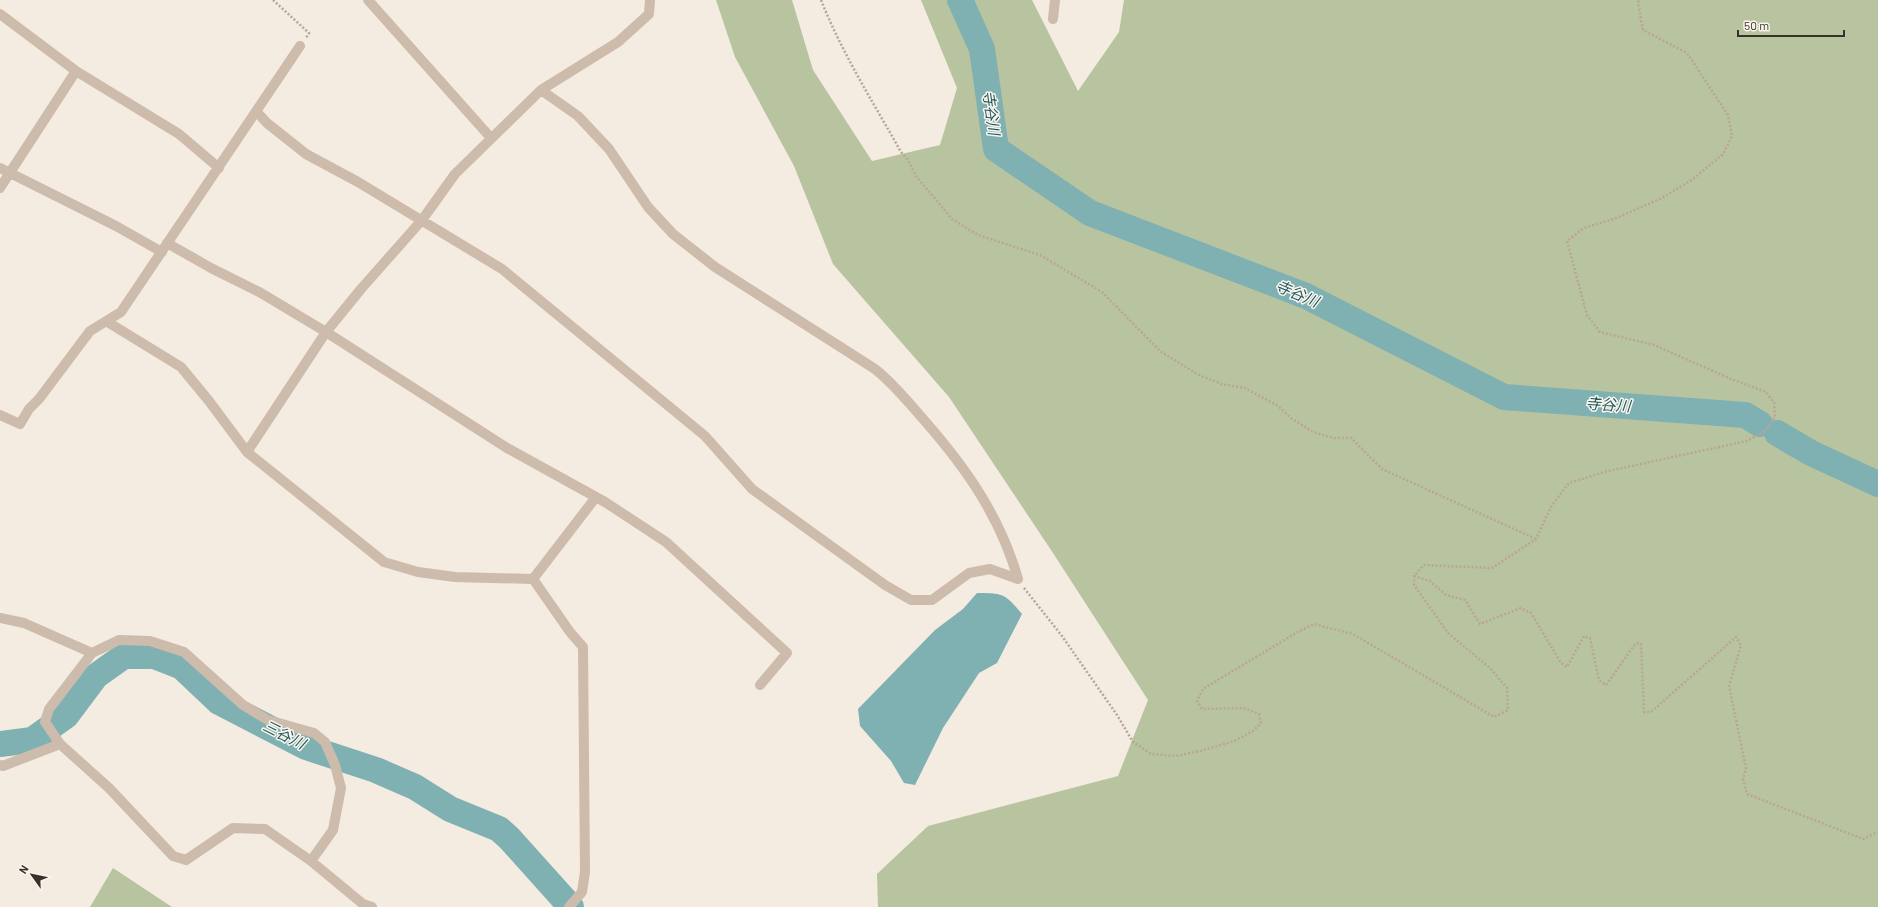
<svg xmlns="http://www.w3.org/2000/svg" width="1878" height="907" font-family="Barlow,'Noto Sans JP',sans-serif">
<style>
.green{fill:#b8c4a0}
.water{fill:#7fb0b2}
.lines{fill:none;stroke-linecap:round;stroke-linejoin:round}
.river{stroke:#7fb0b2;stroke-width:26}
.path{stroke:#b9a596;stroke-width:2.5;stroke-dasharray:2 2;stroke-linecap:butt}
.street{stroke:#cdbbac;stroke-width:10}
.labels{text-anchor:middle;stroke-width:3;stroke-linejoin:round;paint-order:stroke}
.water-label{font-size:15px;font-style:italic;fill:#1f5a5e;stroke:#fbf5ee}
</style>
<rect width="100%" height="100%" fill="#f4ebe1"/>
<path class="green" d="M 716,0 L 792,0 L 813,70 L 872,161 L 940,145 L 957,88 L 921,0 L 1032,0 L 1078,91 L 1119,32 L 1124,0 L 1878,0 L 1878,907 L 878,907 L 877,874 L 928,826 L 1118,776 L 1148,700 L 1053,553 L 949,397 L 833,264 L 794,166 L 735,57 Z
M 113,868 L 172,907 L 90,907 Z"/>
<path class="water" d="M 977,593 C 1004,593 1005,594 1022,614 L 997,663 L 979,673 L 943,728 L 915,785 L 904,783 L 891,761 L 860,726 L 858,709 L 935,630 L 963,609 Z"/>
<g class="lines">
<path class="river" d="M 960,0 L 982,49 L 996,149 L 1090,213 L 1306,296 L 1504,397 L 1745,415 L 1760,424
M 1777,433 L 1811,453 L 1878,484
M 0,744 L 32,740 L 66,716 L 96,676 L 124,656 L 154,656 L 182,667 L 219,702 L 306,747 L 376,770 L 415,787 L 450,809 L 499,829 L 509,838 L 571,907"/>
<path class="path" d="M 273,0 L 309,33 L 306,38
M 821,0 C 842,53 873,102 901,152 L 908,160 L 916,176 L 952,219 L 978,235 L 1040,255 L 1102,292 L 1160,351 L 1197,374 L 1221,384 L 1245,388 L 1278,406 L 1291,418 L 1313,432 L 1334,438 L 1351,438 L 1382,469 L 1536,539
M 1414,576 L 1430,581 L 1446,595 L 1465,600 L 1480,624 L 1521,608 L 1531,613 L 1561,663 L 1567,667 L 1584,636 L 1590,638 L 1599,680 L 1606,685 L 1636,643 L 1641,644 L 1644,712 L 1651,712 L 1736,637 L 1741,645 L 1729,686 L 1746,768 L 1743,779 L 1747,794 L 1863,839 L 1878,832
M 1024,588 L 1062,636 L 1117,715 L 1133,742 L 1151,754 L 1176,756 L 1204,750 L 1234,741 L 1253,731 L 1261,723 L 1259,714 L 1244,708 L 1202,709 L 1197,701 L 1203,689 L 1296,633 L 1314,624 L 1353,634 L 1494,717 L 1508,710 L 1507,688 L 1490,668 L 1448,633 L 1414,585 L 1414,576 L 1424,565 L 1492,568 L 1536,539 L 1552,505 L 1569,483 L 1604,472 L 1747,441 L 1765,431 L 1775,417 L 1774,403 L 1766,392 L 1731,379 L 1654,345 L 1600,332 L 1587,315 L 1567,241 L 1584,228 L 1614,219 L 1662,198 L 1693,179 L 1723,154 L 1732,136 L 1728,115 L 1687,53 L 1643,30 L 1638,3 L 1639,0"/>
<path class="street" d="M 368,0 L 491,138
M 0,14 L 76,71 L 179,134 L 219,168
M 1053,19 L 1055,0
M 541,90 L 578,116 L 609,149 L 648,207 L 673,234 L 715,267 L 875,369 C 894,384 908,402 924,420 C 966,468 1000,516 1018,579
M 257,112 L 267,123 L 306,154 L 358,182 L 502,269 L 705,436 L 752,489 L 885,585 L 911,600 L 932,600 L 969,573 L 990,569 L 1018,579
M 0,168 L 116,226 L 162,252
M 0,188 L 76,71
M 167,243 L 211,268 L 261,293 L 326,332 L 507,448 L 605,502 L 666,542 L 787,653 L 760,685
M 106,321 L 181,367 L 209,401 L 247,452 L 384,562 L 418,572 L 455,577 L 533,579 L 570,632 L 583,647 L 585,872 L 582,892 L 569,907
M 0,415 L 20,424 L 29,409 L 39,399 L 90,331 L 121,312 L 300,46
M 247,452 L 326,332 L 361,289 L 422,220 L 455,174 L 541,90 L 618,42 L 649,14 L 650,0
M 533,579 L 596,497
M 0,618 L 24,623 L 92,653
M 60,744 L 45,722 L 49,709 L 92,653 L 119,640 L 150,641 L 184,652 L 243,705 L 268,720 L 314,733 L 325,742 L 335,765 L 341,788 L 333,830 L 311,861
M 0,765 L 3,766 L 60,744 L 109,788 L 173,856 L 186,860 L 233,828 L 265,829 L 311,861 L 363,904 L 372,907"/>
</g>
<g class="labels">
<g class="water-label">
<text transform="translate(991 113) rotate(82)" y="5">寺谷川</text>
<text transform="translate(1297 294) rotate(23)" y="5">寺谷川</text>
<text transform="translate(1608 405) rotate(4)" y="5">寺谷川</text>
<text transform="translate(284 735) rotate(27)" y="5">三谷川</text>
</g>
</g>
<g transform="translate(32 875) rotate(303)" stroke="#fbf5ee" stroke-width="3" paint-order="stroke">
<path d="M0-3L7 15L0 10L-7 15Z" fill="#3b302b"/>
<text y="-6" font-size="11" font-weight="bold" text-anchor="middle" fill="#3b302b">N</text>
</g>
<path d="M1738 30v6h106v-6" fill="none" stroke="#3b302b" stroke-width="2"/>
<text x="1744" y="30" font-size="12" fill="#3b302b" stroke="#fbf5ee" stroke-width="3" paint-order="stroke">50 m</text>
</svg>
